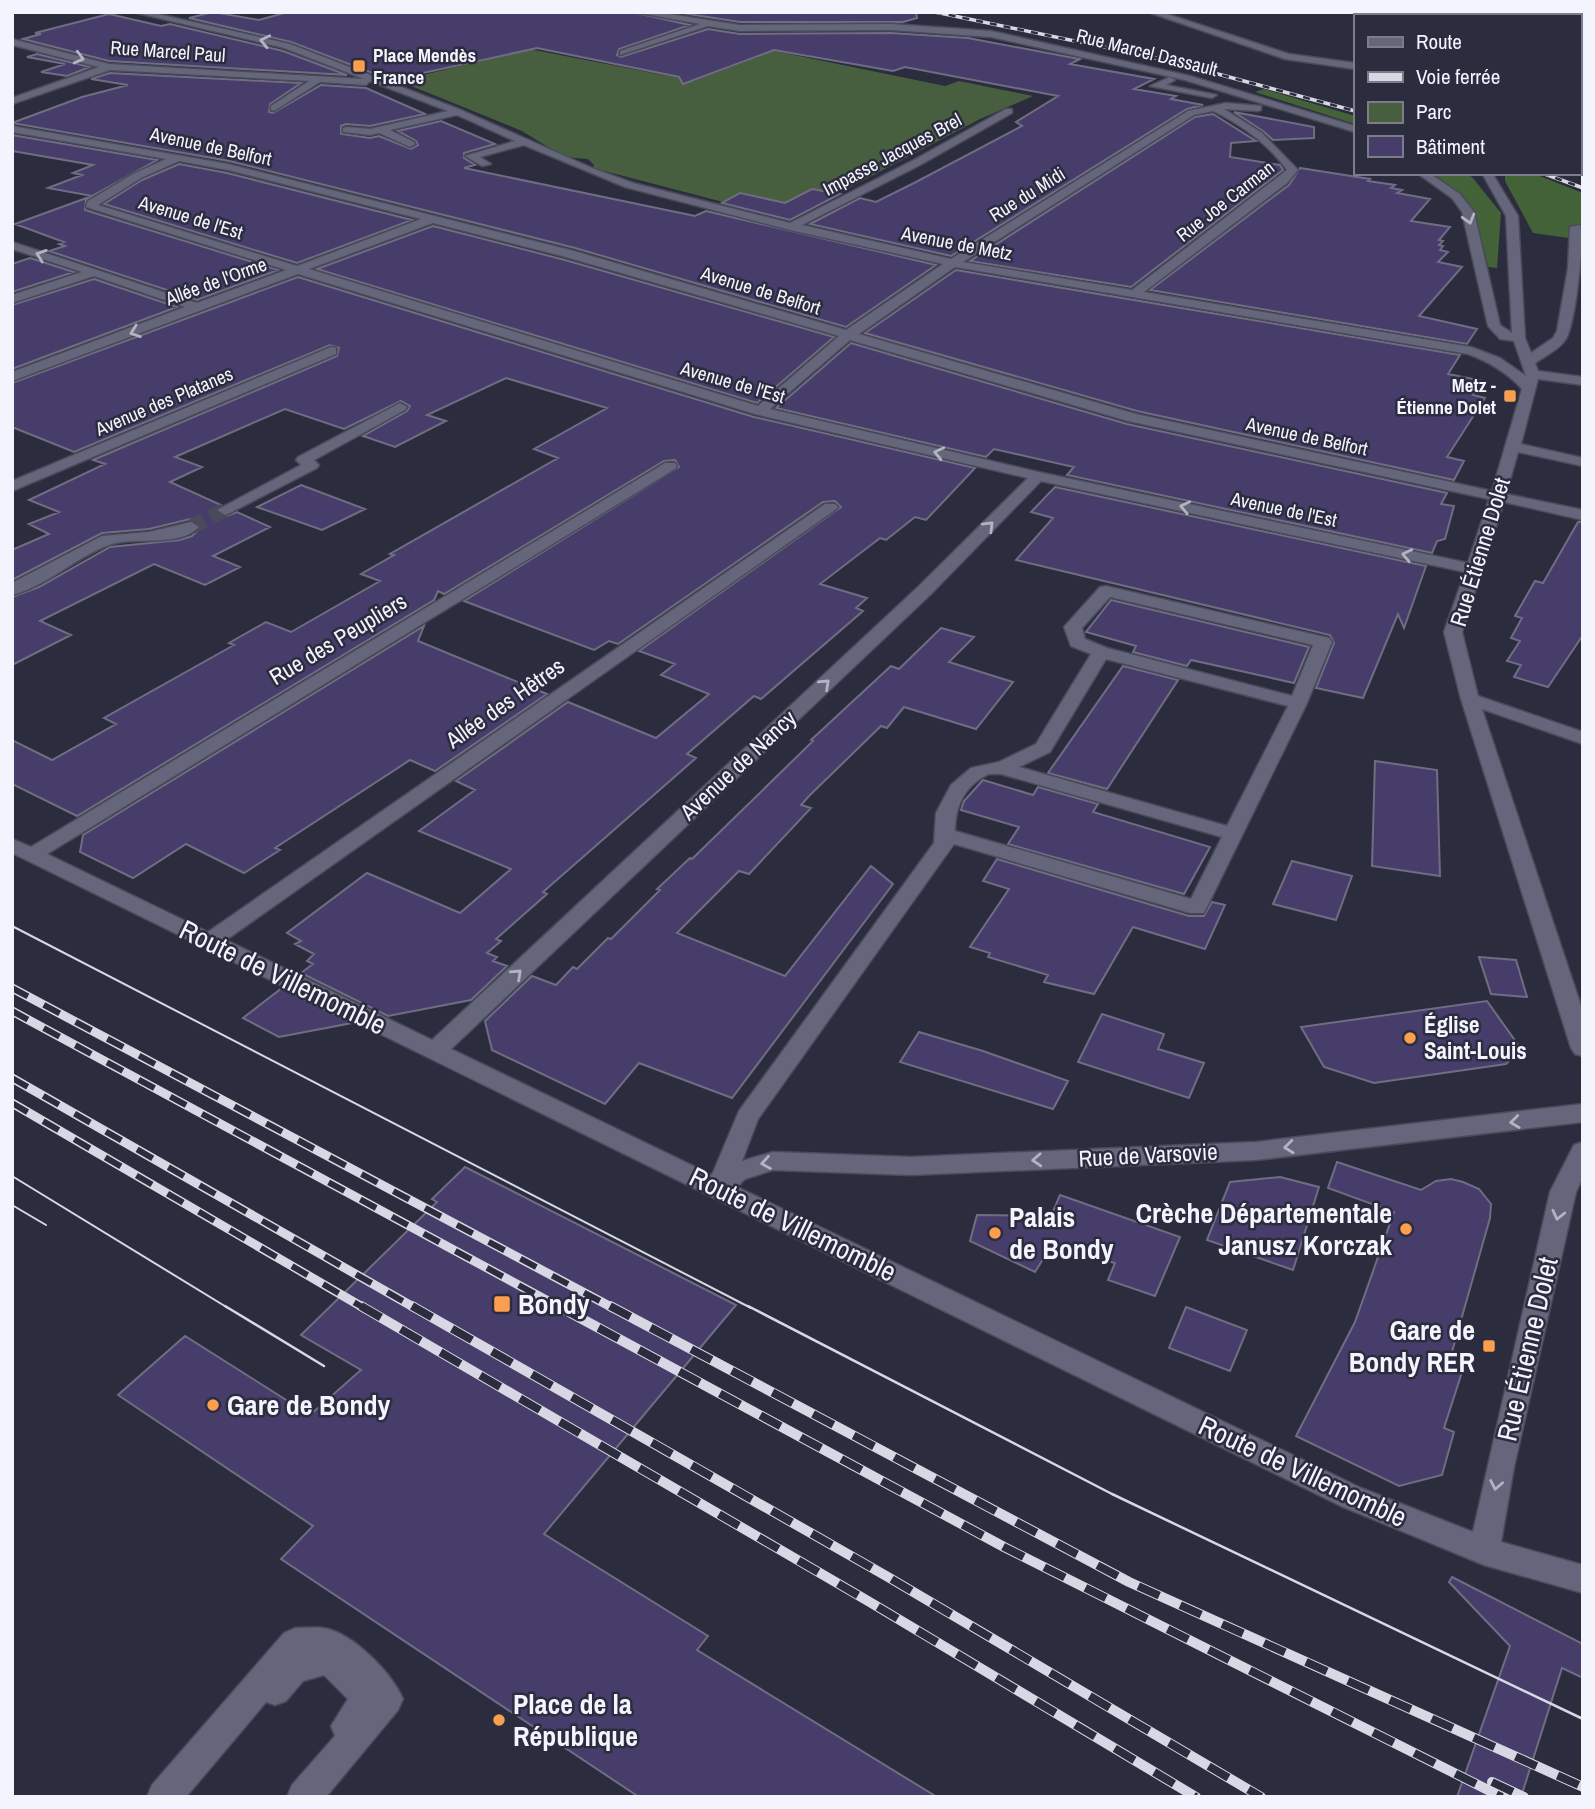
<svg xmlns="http://www.w3.org/2000/svg" width="1595" height="1809" font-family="'Archivo Narrow',sans-serif">
<style>
.green{fill:#475f3f}
.forest{fill:#436237}
.building{fill:#463d6b;stroke:#706d82;stroke-width:2}
.lines{fill:none;stroke-linecap:round;stroke-linejoin:round}
.minor-tunnel{stroke:#4a4a5c;stroke-width:15;stroke-dasharray:15 7;stroke-linecap:butt}
.minor-casing{stroke:#4a4b59;stroke-width:3}
.minor{fill:#65657b;fill-rule:evenodd}
.tram-far1{stroke:#d7d8e3;stroke-width:2}
.tram{stroke:#d7d8e3;stroke-width:2.5}
.rail-far2-casing{stroke:#d7d8e3;stroke-width:3.5}
.rail-far1-casing{stroke:#d7d8e3;stroke-width:9}
.rail-casing{stroke:#d7d8e3;stroke-width:10}
.rail-far2{stroke:#2c2c3f;stroke-width:2.5;stroke-dasharray:7;stroke-linecap:butt}
.rail-far1{stroke:#2c2c3f;stroke-width:6;stroke-dasharray:18;stroke-linecap:butt}
.rail{stroke:#2c2c3f;stroke-width:8;stroke-dasharray:23;stroke-linecap:butt}
.oneway{stroke:#b3b4c3}
.poi-dot{fill:#fb9e50;stroke:#2c2c3f;stroke-width:2.5}
.labels{text-anchor:middle;stroke-width:5;stroke-linejoin:round;paint-order:stroke}
.far-street-label{font-size:19px;fill:#f3f4fe;stroke:#2c2c3f}
.far-poi-label{font-size:19px;font-weight:bold;fill:#f3f4fe;stroke:#2c2c3f;text-anchor:start}
.street-label{font-size:23px;fill:#f3f4fe;stroke:#2c2c3f}
.poi-label{font-size:23px;font-weight:bold;fill:#f3f4fe;stroke:#2c2c3f;text-anchor:start}
.near-street-label{font-size:28px;fill:#f3f4fe;stroke:#2c2c3f}
.near-poi-label{font-size:28px;font-weight:bold;fill:#f3f4fe;stroke:#2c2c3f;text-anchor:start}
</style>
<rect width="100%" height="100%" fill="#2c2c3f"/>
<path class="green" d="M 529,49 L 694,81 L 755,58 L 765,49 L 945,86 L 959,81 L 1033,96 L 980,119 L 824,201 L 742,207 L 593,168 L 594,165 L 588,159 L 564,157 L 522,131 L 399,81 Z"/>
<path class="forest" d="M 1264,89 L 1355,116 L 1355,124 L 1255,92 Z
M 1431,173 L 1465,173 L 1472,177 L 1501,213 L 1497,268 L 1488,267 C 1480,227 1468,194 1431,173 Z
M 1505,173 L 1532,173 L 1583,193 L 1583,240 L 1533,233 L 1505,181 Z"/>
<path class="building" d="M 213,12 L 259,20 L 288,12 L 632,12 L 690,25 L 619,49 L 617,55 L 621,57 L 708,29 L 740,34 L 891,33 L 968,38 L 1074,58 L 1080,59 L 1070,64 L 1154,79 L 1134,89 L 1176,96 L 1171,99 L 1203,105 L 1187,109 L 951,256 L 810,224 L 860,198 L 876,202 L 916,182 L 1022,126 L 1016,122 L 1058,96 L 905,67 L 893,71 L 774,50 L 683,84 L 679,77 L 537,48 L 391,80 L 291,42 L 189,18 Z
M 675,12 L 916,12 L 917,18 L 903,22 L 740,22 Z
M 109,14 L 161,26 L 170,24 L 283,51 L 347,75 L 109,61 L 23,39 L 41,34 L 35,33 Z
M 37,54 L 90,67 L 67,76 L 41,72 L 65,64 L 27,57 Z
M 110,73 L 301,83 L 270,104 L 269,112 L 273,113 L 321,85 L 366,88 L 425,114 L 370,126 L 346,124 L 341,126 L 341,134 L 370,138 L 379,136 L 411,149 L 418,145 L 416,141 L 398,131 L 441,121 L 495,144 L 464,153 L 464,158 L 475,165 L 464,168 L 695,216 L 706,211 L 936,265 L 846,327 L 575,248 L 229,161 L 12,123 L 82,97 L 128,85 L 91,79 Z
M 1234,112 L 1314,127 L 1314,138 L 1273,140 L 1263,131 Z
M 1213,114 L 1256,141 L 1231,143 L 1230,157 L 1280,165 L 1283,170 L 1131,287 L 970,261 L 1195,117 Z
M 12,135 L 157,160 L 92,196 L 48,188 L 82,175 L 73,173 L 93,165 L 12,151 Z
M 179,164 L 227,173 L 412,220 L 297,263 L 104,204 L 142,180 Z
M 1300,168 L 1370,179 L 1368,181 L 1395,185 L 1391,188 L 1402,190 L 1397,193 L 1430,199 L 1411,221 L 1450,227 L 1439,240 L 1443,241 L 1439,245 L 1443,246 L 1440,250 L 1448,252 L 1438,262 L 1462,267 L 1419,316 L 1477,329 L 1467,344 L 1150,290 L 1289,185 Z
M 812,189 L 840,194 L 790,220 L 722,203 L 740,193 L 785,203 Z
M 92,196 L 86,200 L 85,210 L 278,270 L 197,300 L 49,251 L 65,246 L 59,244 L 64,242 L 15,224 Z
M 433,226 L 565,260 L 834,337 L 757,403 L 317,269 Z
M 30,258 L 74,272 L 12,292 L 12,264 Z
M 956,270 L 1460,355 L 1448,374 L 1483,381 L 1473,395 L 1485,398 L 1447,457 L 1464,461 L 1454,480 L 1137,411 L 865,333 Z
M 298,277 L 754,417 L 975,468 L 926,520 L 915,517 L 886,540 L 880,538 L 820,584 L 867,598 L 856,608 L 863,611 L 761,699 L 754,696 L 687,754 L 696,758 L 543,892 L 547,894 L 496,939 L 501,941 L 487,953 L 497,957 L 493,961 L 507,966 L 471,1000 L 388,1016 L 301,973 L 313,964 L 307,961 L 314,954 L 295,944 L 301,941 L 287,933 L 367,873 L 460,913 L 511,869 L 419,831 L 475,790 L 456,781 L 568,702 L 656,738 L 709,694 L 661,675 L 675,664 L 639,651 L 841,507 L 835,501 L 823,502 L 618,644 L 609,641 L 594,650 L 464,601 L 679,467 L 675,460 L 664,461 L 444,594 L 438,591 L 434,600 L 77,816 L 12,784 L 12,740 L 52,760 L 116,724 L 104,718 L 234,645 L 229,643 L 266,622 L 291,632 L 380,581 L 361,574 L 394,555 L 390,554 L 558,458 L 534,449 L 607,408 L 506,378 L 427,415 L 446,421 L 395,447 L 363,436 L 407,411 L 410,406 L 401,401 L 344,429 L 285,409 L 175,457 L 202,467 L 170,482 L 221,505 L 214,511 L 224,517 L 237,512 L 270,527 L 213,556 L 240,567 L 205,585 L 154,564 L 40,621 L 71,635 L 12,665 L 12,597 L 39,587 L 110,547 L 180,540 L 192,536 L 202,527 L 190,519 L 149,529 L 102,533 L 12,580 L 12,550 L 49,534 L 29,524 L 59,512 L 29,500 L 105,464 L 93,460 L 337,356 L 339,348 L 330,345 L 74,452 L 12,427 L 12,383 Z
M 94,279 L 177,307 L 12,369 L 12,305 Z
M 851,343 L 1127,424 L 1447,493 L 1441,504 L 1454,506 L 1445,539 L 1437,541 L 1432,553 L 1067,475 L 1074,467 L 994,449 L 986,457 L 776,408 Z
M 301,485 L 365,509 L 322,530 L 257,507 Z
M 1055,487 L 1426,566 L 1404,628 L 1398,614 L 1363,698 L 1316,688 L 1334,643 L 1330,635 L 1016,560 L 1053,518 L 1031,512 Z
M 1578,522 L 1583,522 L 1583,635 L 1548,687 L 1514,677 L 1521,665 L 1507,661 L 1520,641 L 1511,638 L 1522,618 L 1515,616 L 1535,581 L 1543,583 Z
M 1111,600 L 1309,647 L 1294,683 L 1191,660 L 1187,666 L 1133,652 L 1136,646 L 1086,632 Z
M 424,626 L 418,641 L 547,694 L 435,771 L 410,760 L 275,848 L 280,850 L 244,873 L 186,844 L 133,878 L 80,852 L 83,835 Z
M 941,628 L 974,637 L 949,662 L 1013,682 L 976,729 L 904,707 L 887,728 L 881,726 L 809,796 L 801,805 L 811,808 L 749,874 L 739,871 L 677,933 L 785,976 L 871,866 L 893,884 L 732,1098 L 639,1063 L 605,1104 L 492,1050 L 485,1021 L 532,976 L 556,985 L 573,967 L 577,969 L 608,938 L 611,939 L 660,890 L 657,889 L 690,858 L 692,859 L 813,741 L 811,740 L 891,666 L 899,669 Z
M 1123,666 L 1178,680 L 1107,789 L 1048,773 Z
M 1375,761 L 1437,770 L 1440,876 L 1372,866 Z
M 983,780 L 1033,795 L 1038,787 L 1098,804 L 1093,812 L 1210,847 L 1184,894 L 1008,844 L 1019,827 L 961,810 L 964,801 Z
M 997,859 L 1189,916 L 1204,916 L 1212,902 L 1225,905 L 1205,949 L 1133,927 L 1094,994 L 1044,982 L 1048,975 L 988,957 L 990,953 L 970,947 L 1009,889 L 983,881 Z
M 1292,861 L 1352,876 L 1336,920 L 1273,904 Z
M 1479,957 L 1516,960 L 1527,997 L 1491,994 Z
M 282,988 L 352,1023 L 279,1037 L 243,1018 Z
M 1487,1001 L 1521,1049 L 1506,1064 L 1374,1083 L 1324,1067 L 1301,1027 Z
M 1102,1014 L 1164,1034 L 1158,1049 L 1204,1063 L 1189,1098 L 1078,1062 Z
M 919,1032 L 983,1051 L 1068,1081 L 1053,1109 L 900,1062 Z
M 1337,1162 L 1421,1190 L 1436,1181 L 1451,1179 L 1463,1182 L 1479,1189 L 1491,1204 L 1490,1218 L 1448,1366 L 1462,1372 L 1444,1428 L 1454,1432 L 1442,1475 L 1399,1486 L 1296,1436 L 1355,1322 L 1394,1212 L 1328,1188 Z
M 465,1167 L 736,1305 L 544,1534 L 708,1636 L 697,1650 L 937,1797 L 639,1797 L 281,1559 L 313,1526 L 118,1395 L 185,1336 L 310,1415 L 361,1370 L 301,1335 L 437,1202 L 432,1199 Z
M 1280,1177 L 1319,1187 L 1293,1270 L 1207,1240 L 1230,1182 Z
M 1060,1195 L 1180,1237 L 1155,1296 L 1108,1280 L 1115,1263 L 1059,1248 L 1051,1259 L 1045,1256 L 1035,1272 L 970,1241 L 977,1215 L 1051,1216 Z
M 1186,1307 L 1247,1330 L 1230,1371 L 1169,1348 Z
M 1452,1577 L 1583,1644 L 1583,1678 L 1562,1668 L 1521,1797 L 1457,1797 L 1510,1646 L 1449,1582 Z"/>
<g class="lines">
<path class="minor-tunnel" d="M 191,527 L 225,510"/>
<g class="minor-casing">
<path id="minor" d="M 133,12 L 149,12 L 290,44 L 461,110 L 592,168 L 633,183 L 790,223 L 912,161 L 1006,109 L 1012,109 L 1012,113 L 920,165 L 802,225 L 951,259 L 1188,111 L 1226,103 L 1261,106 L 1261,110 L 1258,111 L 1224,109 L 1262,133 L 1298,170 L 1287,183 L 1144,292 L 1471,347 L 1500,358 L 1526,376 L 1514,341 L 1500,339 L 1488,326 L 1462,212 L 1452,198 L 1417,173 L 1429,173 L 1460,194 L 1474,212 L 1500,325 L 1512,333 L 1506,216 L 1482,173 L 1492,173 L 1518,216 L 1525,338 L 1531,353 L 1553,338 L 1557,331 L 1568,268 L 1570,227 L 1580,225 C 1585,241 1575,324 1566,339 C 1560,349 1545,356 1535,363 L 1538,371 L 1583,377 L 1583,385 L 1538,379 L 1521,444 L 1583,458 L 1583,466 L 1518,452 L 1506,494 L 1583,510 L 1583,520 L 1504,502 L 1462,632 L 1478,696 L 1583,732 L 1583,744 L 1482,709 L 1583,1012 L 1583,1056 L 1575,1054 L 1571,1048 L 1461,699 L 1444,632 L 1465,572 L 1041,481 L 931,594 L 451,1049 L 712,1175 L 739,1111 L 934,843 L 936,813 L 951,785 L 971,768 L 999,762 L 1036,744 L 1091,654 L 1071,646 L 1064,627 L 1100,587 L 1106,586 L 1329,638 L 1332,642 L 1307,703 L 1204,913 L 1190,913 L 954,844 L 758,1119 L 742,1161 L 773,1152 L 911,1157 L 1256,1142 L 1583,1104 L 1583,1122 L 1256,1160 L 911,1175 L 773,1170 L 745,1179 L 737,1187 L 1361,1488 L 1473,1532 L 1550,1192 L 1574,1145 L 1583,1142 L 1583,1177 L 1576,1192 L 1514,1467 L 1501,1542 L 1583,1565 L 1583,1593 L 1484,1565 L 1341,1506 L 12,853 L 12,839 L 31,847 L 665,463 L 675,463 L 677,466 L 675,469 L 47,854 L 208,932 L 825,504 L 835,504 L 838,507 L 835,510 L 226,940 L 432,1040 L 919,586 L 1028,478 L 755,414 L 298,274 L 12,381 L 12,372 L 185,307 L 94,276 L 12,303 L 12,295 L 82,272 L 12,249 L 12,242 L 197,303 L 286,270 L 86,207 L 88,201 L 133,174 L 166,159 L 12,132 L 12,126 L 228,164 L 574,251 L 846,330 L 943,264 L 790,230 L 625,187 L 524,145 L 480,157 L 491,164 L 482,166 L 465,156 L 515,141 L 457,115 L 390,130 L 414,142 L 415,144 L 410,147 L 379,133 L 370,135 L 343,132 L 343,128 L 347,127 L 370,129 L 448,111 L 370,81 L 366,85 L 320,82 L 274,111 L 271,110 L 271,106 L 309,81 L 110,70 L 12,104 L 12,98 L 99,67 L 12,45 L 12,39 L 109,64 L 364,79 L 284,48 ZM 1213,111 C 1242,125 1268,144 1287,170 L 1132,290 L 963,262 L 1194,115 ZM 179,161 L 228,170 L 421,219 L 297,266 L 98,205 L 141,178 ZM 433,223 L 566,257 L 839,336 L 758,406 L 309,269 ZM 955,267 L 1468,354 C 1489,362 1507,372 1522,389 L 1492,491 L 1136,414 L 859,334 ZM 850,340 L 1128,421 L 1489,499 L 1468,563 L 1038,472 L 770,409 ZM 1110,597 L 1313,645 L 1292,696 L 1107,648 L 1085,639 L 1082,628 ZM 1106,659 L 1288,706 L 1227,826 L 1019,767 L 1050,752 ZM 989,774 L 1001,774 L 1222,837 L 1191,899 L 955,831 C 955,806 965,785 989,774 Z
M 634,12 L 656,12 L 740,25 L 891,24 L 991,31 L 1190,76 L 1355,126 L 1355,132 L 1185,80 L 991,37 L 891,30 L 740,31 L 708,26 L 620,55 L 620,51 L 700,24 Z
M 1148,12 L 1161,12 L 1289,54 L 1355,63 L 1355,69 L 1285,59 Z
M 1511,12 L 1536,12 L 1549,16 L 1524,16 Z
M 1572,12 L 1583,12 L 1583,17 Z
M 1579,38 L 1583,40 L 1583,47 L 1579,45 Z
M 1170,77 L 1175,80 L 1166,85 L 1217,95 L 1212,98 L 1150,86 Z
M 1579,91 L 1583,92 L 1583,98 L 1579,97 Z
M 1579,126 L 1583,127 L 1583,133 L 1579,132 Z
M 1579,148 L 1583,148 L 1583,154 L 1579,154 Z
M 331,347 L 336,348 L 336,354 L 12,491 L 12,481 Z
M 400,403 L 407,407 L 405,410 L 314,460 L 319,465 L 317,468 L 230,513 L 225,515 L 217,510 L 301,465 L 296,460 L 298,457 Z
M 191,522 L 199,527 C 179,548 133,536 109,545 C 76,557 47,586 12,595 L 12,583 L 102,536 L 149,532 Z
M 295,1628 C 304,1628 314,1627 323,1628 C 352,1632 392,1673 403,1699 L 398,1710 L 326,1797 L 287,1797 L 292,1785 L 335,1736 L 331,1726 L 348,1699 L 324,1675 L 303,1681 L 286,1701 L 275,1705 L 266,1702 L 186,1797 L 147,1797 L 152,1785 L 284,1633 Z"/>
</g>
<use href="#minor" class="minor"/>
<path class="tram-far1" d="M 12,926 L 751,1308
M 12,1176 L 228,1308
M 12,1205 L 46,1225"/>
<path class="tram" d="M 225,1306 L 324,1366
M 748,1306 L 1112,1494 L 1583,1719"/>
<g class="rail-far2-casing">
<path id="rail-far2" d="M 935,12 L 1166,60 L 1355,111
M 1542,173 L 1583,188"/>
</g>
<g class="rail-far1-casing">
<path id="rail-far1" d="M 12,988 L 613,1308
M 12,1011 L 561,1308
M 12,1078 L 415,1308
M 12,1103 L 364,1308"/>
</g>
<g class="rail-casing">
<path id="rail" d="M 361,1306 L 868,1601 L 1196,1797
M 412,1306 L 888,1577 L 1261,1797
M 558,1306 L 1004,1547 L 1502,1797
M 610,1306 L 1129,1582 L 1583,1787
M 1492,1782 L 1524,1797"/>
</g>
<use href="#rail-far2" class="rail-far2"/>
<use href="#rail-far1" class="rail-far1"/>
<use href="#rail" class="rail"/>
</g>
<defs><path id="oneway-chevron" d="M-2-3.5L2.5 0L-2 3.5" fill="none" stroke-width="1.6" stroke-linecap="round" stroke-linejoin="round" transform="scale(1.75)"/></defs>
<g class="oneway">
<use href="#oneway-chevron" transform="translate(265 41) rotate(-167)"/>
<use href="#oneway-chevron" transform="translate(79 58) rotate(15)"/>
<use href="#oneway-chevron" transform="translate(1469 219) rotate(74)"/>
<use href="#oneway-chevron" transform="translate(41 255) rotate(-161)"/>
<use href="#oneway-chevron" transform="translate(135 332) rotate(160)"/>
<use href="#oneway-chevron" transform="translate(939 453) rotate(-167)"/>
<use href="#oneway-chevron" transform="translate(1185 507) rotate(-168)"/>
<use href="#oneway-chevron" transform="translate(989 526) rotate(-45)"/>
<use href="#oneway-chevron" transform="translate(1407 555) rotate(-168)"/>
<use href="#oneway-chevron" transform="translate(825 684) rotate(-43)"/>
<use href="#oneway-chevron" transform="translate(517 974) rotate(-43)"/>
<use href="#oneway-chevron" transform="translate(1515 1122) rotate(173)"/>
<use href="#oneway-chevron" transform="translate(1289 1147) rotate(174)"/>
<use href="#oneway-chevron" transform="translate(1037 1160) rotate(177)"/>
<use href="#oneway-chevron" transform="translate(766 1163) rotate(170)"/>
<use href="#oneway-chevron" transform="translate(1558 1215) rotate(103)"/>
<use href="#oneway-chevron" transform="translate(1496 1485) rotate(101)"/>
</g>
<g class="poi-dot">
<rect x="352" y="59" width="14" height="14" rx="3.5"/>
<rect x="1503" y="389" width="14" height="14" rx="3.5"/>
<circle cx="1410" cy="1038" r="7"/>
<circle cx="1406" cy="1229" r="7"/>
<circle cx="995" cy="1233" r="7"/>
<rect x="493" y="1295" width="18" height="18" rx="3.5"/>
<rect x="1482" y="1339" width="14" height="14" rx="3.5"/>
<circle cx="213" cy="1405" r="7"/>
<circle cx="499" cy="1720" r="7"/>
</g>
<g class="labels">
<g class="far-street-label">
<text transform="translate(168 51) rotate(4)" y="7">Rue Marcel Paul</text>
<text transform="translate(1147 52) rotate(14)" y="7">Rue Marcel Dassault</text>
<text transform="translate(211 146) rotate(12)" y="7">Avenue de Belfort</text>
<text transform="translate(892 154) rotate(-28)" y="7">Impasse Jacques Brel</text>
<text transform="translate(1027 194) rotate(-32)" y="7">Rue du Midi</text>
<text transform="translate(1225 201) rotate(-38)" y="7">Rue Joe Carman</text>
<text transform="translate(191 217) rotate(17)" y="7">Avenue de l'Est</text>
<text transform="translate(957 243) rotate(11)" y="7">Avenue de Metz</text>
<text transform="translate(216 281) rotate(-20)" y="7">Allée de l'Orme</text>
<text transform="translate(761 290) rotate(17)" y="7">Avenue de Belfort</text>
<text transform="translate(733 382) rotate(16)" y="7">Avenue de l'Est</text>
<text transform="translate(164 401) rotate(-23)" y="7">Avenue des Platanes</text>
<text transform="translate(1307 436) rotate(12)" y="7">Avenue de Belfort</text>
<text transform="translate(1284 509) rotate(12)" y="7">Avenue de l'Est</text>
</g>
<g class="far-poi-label">
<text x="373" y="62">Place Mendès<tspan x="373" dy="22">France</tspan></text>
<text x="1496" y="392" text-anchor="end">Metz -<tspan x="1496" dy="22">Étienne Dolet</tspan></text>
</g>
<g class="street-label">
<text transform="translate(1480 552) rotate(-73)" y="8">Rue Étienne Dolet</text>
<text transform="translate(338 639) rotate(-31)" y="8">Rue des Peupliers</text>
<text transform="translate(505 703) rotate(-35)" y="8">Allée des Hêtres</text>
<text transform="translate(738 765) rotate(-43)" y="8">Avenue de Nancy</text>
<text transform="translate(1148 1155) rotate(-3)" y="8">Rue de Varsovie</text>
</g>
<g class="poi-label">
<text x="1424" y="1033">Église<tspan x="1424" dy="26">Saint-Louis</tspan></text>
</g>
<g class="near-street-label">
<text transform="translate(283 977) rotate(26)" y="10">Route de Villemomble</text>
<text transform="translate(793 1224) rotate(26)" y="10">Route de Villemomble</text>
<text transform="translate(1527 1349) rotate(-77)" y="10">Rue Étienne Dolet</text>
<text transform="translate(1303 1471) rotate(25)" y="10">Route de Villemomble</text>
</g>
<g class="near-poi-label">
<text x="1392" y="1223" text-anchor="end">Crèche Départementale<tspan x="1392" dy="32">Janusz Korczak</tspan></text>
<text x="1009" y="1227">Palais<tspan x="1009" dy="32">de Bondy</tspan></text>
<text x="518" y="1314">Bondy</text>
<text x="1475" y="1340" text-anchor="end">Gare de<tspan x="1475" dy="32">Bondy RER</tspan></text>
<text x="227" y="1415">Gare de Bondy</text>
<text x="513" y="1714">Place de la<tspan x="513" dy="32">République</tspan></text>
</g>
</g>
<rect width="1595" height="1809" fill="none" stroke="#f3f4fe" stroke-width="28"/>
<rect x="1354" y="14" width="228" height="161" fill="#2c2c3f" stroke="#7c7c8b" stroke-width="2"/>
<rect x="1368" y="37" width="35" height="10" fill="#65657b" stroke="#7c7c8b" stroke-width="2"/>
<text x="1416" y="49" font-size="21" fill="#f3f4fe">Route</text>
<rect x="1368" y="72" width="35" height="10" fill="#d7d8e3" stroke="#7c7c8b" stroke-width="2"/>
<text x="1416" y="84" font-size="21" fill="#f3f4fe">Voie ferrée</text>
<rect x="1368" y="102" width="35" height="21" fill="#475f3f" stroke="#7c7c8b" stroke-width="2"/>
<text x="1416" y="119" font-size="21" fill="#f3f4fe">Parc</text>
<rect x="1368" y="136" width="35" height="21" fill="#463d6b" stroke="#7c7c8b" stroke-width="2"/>
<text x="1416" y="154" font-size="21" fill="#f3f4fe">Bâtiment</text>
</svg>
